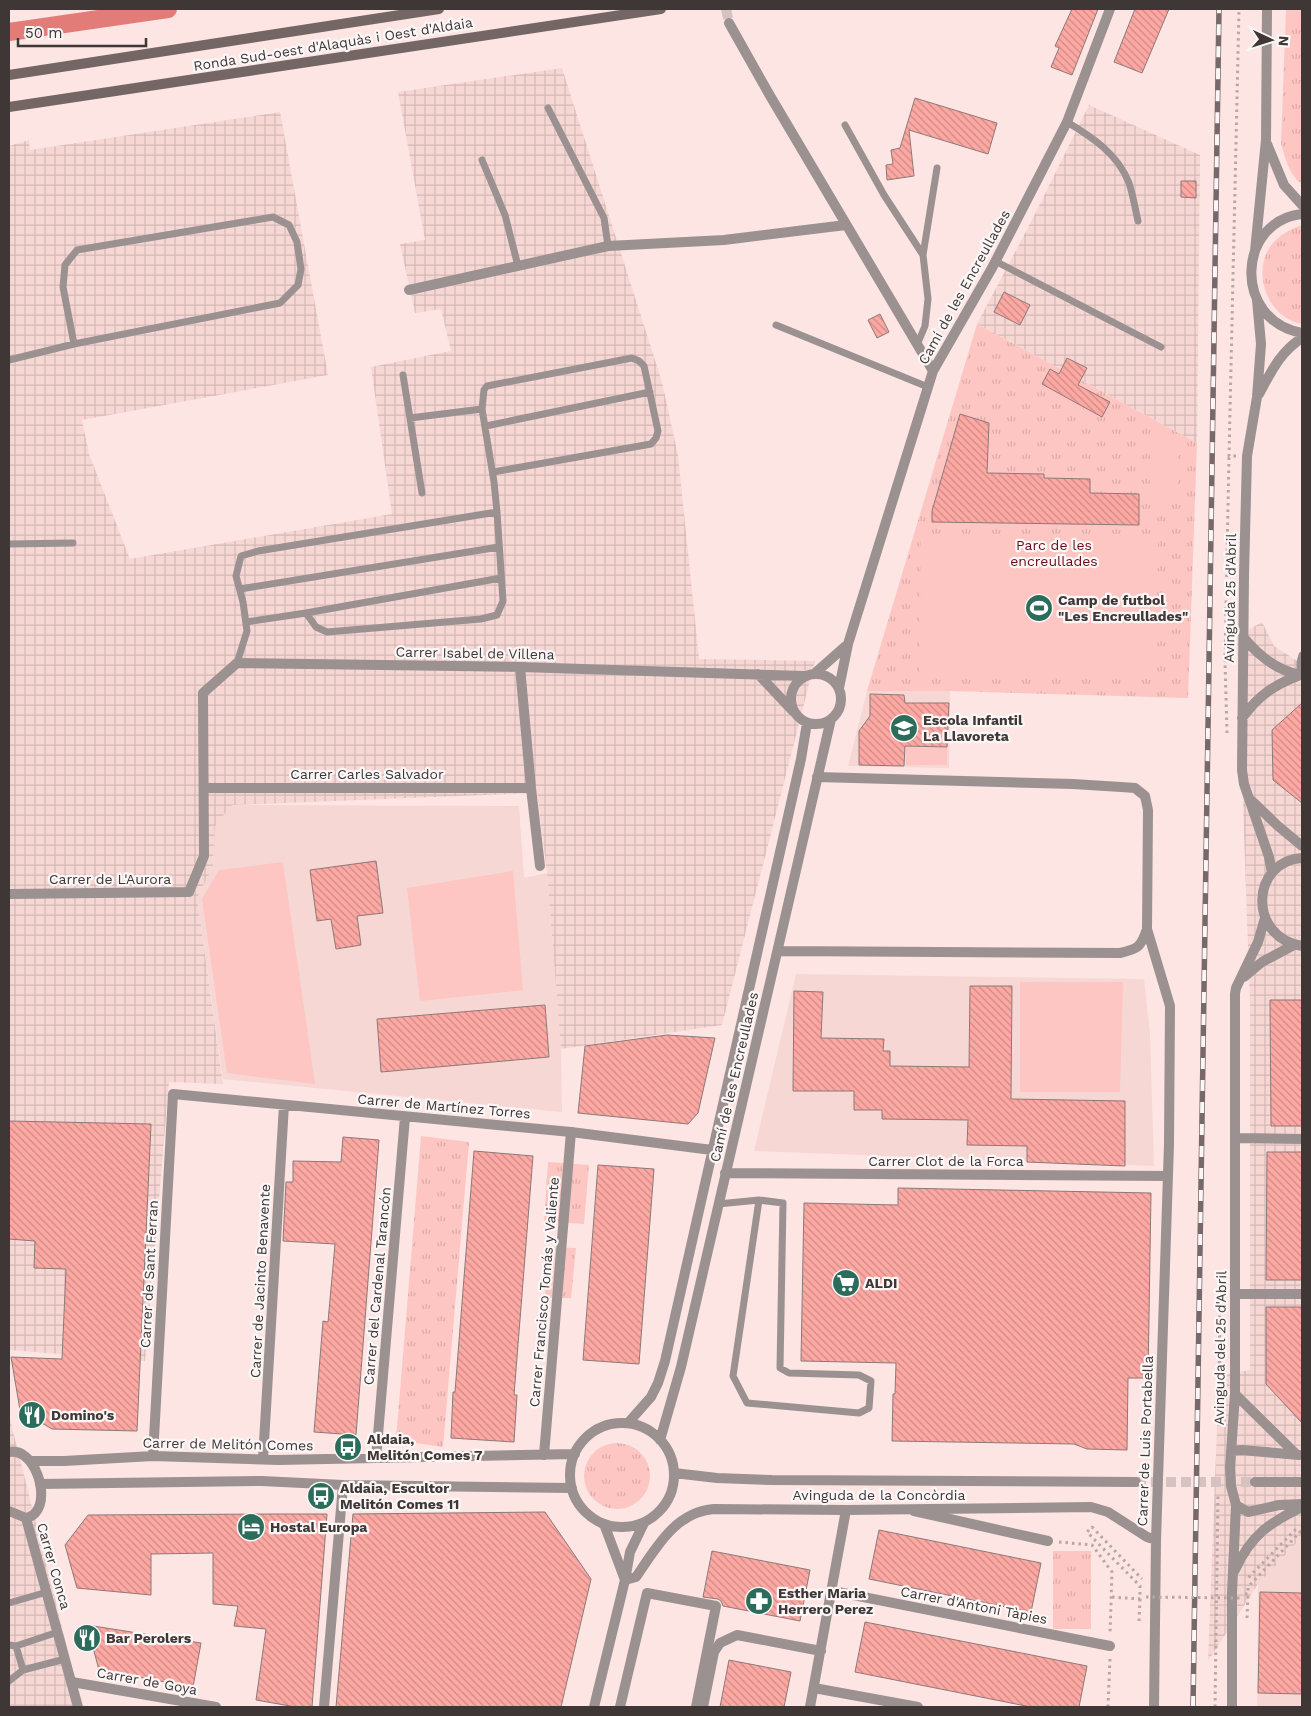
<svg xmlns="http://www.w3.org/2000/svg" width="1311" height="1716" font-family="'Work Sans',sans-serif">
<style>
.built{fill:#f6d7d4}
.industrial{fill:url(#industrial-grid)}
.grass{fill:url(#grass-tufts)}
.garden{fill:#fdc6c2}
.lines{fill:none;stroke-linecap:round;stroke-linejoin:round}
.canal{stroke:#e27c79;stroke-width:18}
.building{fill:url(#building-back-hatch);stroke:#8d7977}
.minor-tunnel{stroke:#d6c2c0;stroke-width:10;stroke-dasharray:10 5;stroke-linecap:butt}
.path{stroke:#b9a7a5;stroke-width:3;stroke-dasharray:2.5 4;stroke-linecap:butt}
.service{stroke:#9a9190;stroke-width:7}
.pedestrian{stroke:#9a9190;stroke-width:10}
.minor{stroke:#9a9190;stroke-width:10}
.tertiary{stroke:#9a9190;stroke-width:10}
.secondary{stroke:#736665;stroke-width:10}
.rail-casing{stroke:#776969;stroke-width:5.5}
.rail{stroke:#fcf7f7;stroke-width:4;stroke-dasharray:11;stroke-linecap:butt}
.path-bridge{stroke:#b9a7a5;stroke-width:3;stroke-dasharray:2.5 4;stroke-linecap:butt}
.labels{text-anchor:middle;stroke-width:4.5;stroke-linejoin:round;paint-order:stroke}
.street-label{font-size:14px;fill:#3f3636;stroke:#fcf7f7}
.park-label{font-size:14px;fill:#690b15;stroke:#fcf7f7}
.poi-label{font-size:14px;font-weight:bold;fill:#3f3636;stroke:#fcf7f7;text-anchor:start}
</style>
<defs>
<pattern id="industrial-grid" width="8" height="8" patternUnits="userSpaceOnUse" patternTransform="scale(1.25)"><rect width="8" height="8" fill="#f6d7d4"/><path d="M0 4h8M4 0v8" fill="none" stroke="#d4b9b7"/></pattern>
<pattern id="grass-tufts" width="24" height="20" patternUnits="userSpaceOnUse" patternTransform="scale(1.25)"><rect width="24" height="20" fill="#fdc6c2"/><path d="M3 7l-1-3M5 7V3M7 7l1-3M15 17l-1-3M17 17v-4M19 17l1-3" fill="none" stroke="#daaba7"/></pattern>
<pattern id="building-back-hatch" width="6" height="6" patternUnits="userSpaceOnUse" patternTransform="scale(1.25)"><rect width="6" height="6" fill="#fda8a3"/><path d="M-1 5l2 2M0 0l6 6M5-1l2 2" fill="none" stroke="#ce8a86"/></pattern>
</defs>
<rect width="100%" height="100%" fill="#fce5e3"/>
<path class="built" d="M 867,691 L 950,691 L 949,768 L 848,766 Z
M 232,805 L 519,806 L 524,878 L 547,873 L 561,1049 L 562,1112 L 223,1079 L 197,898 L 213,867 L 215,826 Z
M 796,974 L 1144,979 L 1150,1034 L 1154,1166 L 754,1151 Z
M 1302,1537 L 1302,1707 L 1257,1707 L 1258,1584 Z"/>
<path class="industrial" d="M 562,68 L 662,382 L 678,455 L 699,659 L 815,661 L 722,1025 L 561,1049 L 547,873 L 537,793 L 232,805 L 215,826 L 213,867 L 197,898 L 223,1084 L 169,1082 L 145,1361 L 9,1350 L 9,146 L 29,140 L 30,150 L 280,112 L 328,375 L 82,420 L 89,454 L 130,559 L 392,514 L 371,367 L 451,351 L 441,309 L 415,313 L 400,244 L 425,240 L 398,92 Z
M 1089,105 L 1200,155 L 1197,443 L 977,324 L 1032,220 Z
M 1262,622 L 1274,646 L 1299,662 L 1302,662 L 1302,1537 L 1258,1584 L 1208,1661 L 1219,1376 L 1250,1370 L 1250,1002 L 1237,636 Z
M 9,1415 L 82,1707 L 9,1707 Z"/>
<path class="grass" d="M 1286,9 L 1302,9 L 1302,184 C 1289,175 1285,158 1281,143 Z
M 1302,225 L 1302,324 C 1270,319 1253,278 1268,250 C 1276,237 1288,230 1302,225 Z
M 977,324 L 1197,443 L 1188,698 L 950,691 L 867,691 Z
M 421,1136 L 469,1142 L 443,1447 L 396,1440 Z
M 548,1162 L 589,1165 L 584,1224 L 544,1221 Z
M 548,1247 L 576,1248 L 571,1298 L 545,1298 Z
M584 1476a33 33 0 1 1 66 0a33 33 0 1 1-66 0Z
M 1053,1551 L 1091,1551 L 1091,1629 L 1053,1629 Z"/>
<path class="garden" d="M 1150,440 L 1178,440 L 1178,497 L 1150,497 Z
M 921,536 L 1158,539 L 1156,679 L 919,676 Z
M 906,747 L 947,748 L 947,765 L 906,765 Z
M 283,862 L 315,1084 L 227,1073 L 202,899 L 219,870 Z
M 513,871 L 523,990 L 420,1001 L 407,888 Z
M 1020,982 L 1123,982 L 1120,1092 L 1020,1092 Z"/>
<g class="lines">
<path class="canal" d="M 9,32 L 168,9"/>
</g>
<path class="building" d="M 1072,9 L 1098,9 L 1072,75 L 1051,67 L 1059,48 L 1055,46 Z
M 1135,9 L 1169,9 L 1142,73 L 1114,62 Z
M 915,98 L 997,123 L 988,154 L 909,130 L 914,176 L 887,180 L 886,165 L 893,164 L 891,150 L 900,148 Z
M 1181,181 L 1196,181 L 1196,198 L 1181,197 Z
M 1004,292 L 1030,305 L 1020,325 L 994,312 Z
M 880,314 L 889,332 L 877,338 L 868,320 Z
M 1067,358 L 1087,368 L 1078,385 L 1110,402 L 1102,417 L 1042,384 L 1050,369 L 1059,374 Z
M 960,414 L 989,423 L 987,473 L 1044,474 L 1044,478 L 1090,479 L 1090,493 L 1139,494 L 1139,525 L 932,522 L 932,511 Z
M 870,694 L 904,695 L 905,703 L 949,703 L 947,747 L 905,746 L 904,766 L 859,765 L 859,731 L 870,716 Z
M 1302,703 L 1302,803 L 1273,780 L 1272,730 Z
M 376,861 L 383,913 L 357,916 L 361,945 L 336,949 L 331,919 L 317,921 L 310,870 Z
M 970,986 L 1012,986 L 1011,1099 L 1125,1101 L 1125,1166 L 1027,1162 L 1027,1146 L 967,1145 L 968,1120 L 882,1119 L 882,1110 L 854,1110 L 854,1091 L 793,1091 L 794,991 L 823,992 L 821,1038 L 884,1039 L 883,1051 L 890,1051 L 890,1066 L 969,1067 Z
M 1270,1000 L 1302,1000 L 1302,1126 L 1271,1126 Z
M 545,1005 L 549,1057 L 381,1072 L 377,1019 Z
M 667,1035 L 715,1038 L 698,1113 L 688,1124 L 578,1113 L 585,1046 Z
M 9,1121 L 151,1124 L 137,1431 L 52,1429 L 20,1410 L 11,1357 L 62,1359 L 66,1269 L 34,1268 L 35,1241 L 9,1239 Z
M 343,1137 L 379,1140 L 356,1435 L 314,1432 L 323,1321 L 328,1322 L 335,1244 L 283,1241 L 286,1182 L 293,1182 L 293,1161 L 341,1162 Z
M 474,1151 L 533,1156 L 514,1395 L 517,1395 L 514,1442 L 451,1438 L 453,1392 L 455,1392 Z
M 1267,1152 L 1302,1152 L 1302,1280 L 1266,1280 Z
M 598,1165 L 654,1169 L 639,1364 L 583,1360 Z
M 898,1188 L 1151,1193 L 1148,1378 L 1128,1378 L 1127,1450 L 1087,1449 L 1074,1444 L 892,1441 L 893,1394 L 895,1394 L 896,1363 L 801,1361 L 804,1203 L 898,1205 Z
M 1266,1307 L 1302,1307 L 1302,1423 L 1266,1384 Z
M 545,1512 L 591,1579 L 561,1707 L 336,1707 L 353,1514 Z
M 272,1514 L 327,1514 L 312,1707 L 296,1707 L 256,1700 L 266,1629 L 234,1626 L 238,1606 L 213,1604 L 213,1553 L 151,1554 L 151,1595 L 77,1588 L 65,1545 L 88,1515 Z
M 879,1530 L 1041,1563 L 1031,1612 L 869,1579 Z
M 712,1551 L 810,1570 L 800,1621 L 723,1606 L 721,1601 L 718,1599 L 703,1597 Z
M 1260,1592 L 1302,1593 L 1302,1694 L 1258,1693 Z
M 865,1622 L 1087,1666 L 1079,1707 L 1031,1707 L 855,1672 Z
M 87,1625 L 201,1643 L 193,1687 L 99,1670 Z
M 729,1660 L 791,1672 L 784,1707 L 720,1707 Z"/>
<g class="lines">
<path class="minor-tunnel" d="M 726,9 L 729,23
M 1136,1482 L 1255,1482"/>
<path class="path" d="M 1236,456 L 1229,456 L 1239,9
M 1227,733 L 1225,660 L 1229,456
M 1219,1409 L 1220,1273
M 1059,1542 L 1092,1545 L 1112,1572 L 1110,1634
M 1245,1594 L 1248,1594 L 1248,1587 L 1300,1532 L 1296,1529 L 1246,1580
M 1112,1597 L 1140,1599 L 1140,1586 L 1087,1532 L 1092,1527 L 1142,1579
M 1140,1599 L 1139,1621 L 1143,1621
M 1247,1618 L 1248,1594
M 1108,1707 L 1110,1658
M 1215,1707 L 1218,1493"/>
<path class="service" d="M 548,108 L 604,218 L 608,246
M 1067,122 C 1092,137 1118,154 1129,183 C 1133,195 1135,208 1138,221
M 845,125 L 884,195 L 923,255 L 928,299 L 925,326 L 917,345
M 482,160 L 505,215 L 518,266
M 923,255 L 937,168
M 995,261 L 1161,347
M 776,325 L 928,387
M 9,360 L 74,344 L 280,303 L 298,285 L 301,269 L 297,242 L 289,225 L 273,217 L 77,250 L 65,265 L 63,287 L 74,344
M 403,375 L 422,493
M 410,418 L 482,409
M 486,426 L 650,392
M 9,544 L 73,543
M 240,589 L 499,547
M 306,613 L 316,627 L 327,632 L 481,619 L 497,615 L 503,601 L 497,512
M 246,622 L 306,613 L 501,578
M 237,663 L 247,631 L 243,602 L 236,576 L 241,556 L 258,551 L 497,512 L 494,482 L 482,409 L 484,390 L 487,386 L 632,358 L 639,361 L 644,366 L 658,431 L 656,438 L 651,444 L 493,472
M 1300,675 L 1300,662 L 1302,655
M 718,1204 L 759,1200 L 783,1203 L 780,1368 L 789,1373 L 859,1375 L 871,1381 L 869,1408 L 859,1413 L 747,1403 L 733,1376 L 759,1200
M 9,1603 L 47,1592
M 9,1645 L 16,1646 L 58,1632
M 16,1646 L 23,1670
M 9,1681 L 23,1670 L 65,1659"/>
<path class="pedestrian" d="M 544,1455 L 571,1132
M 914,1511 L 1048,1541
M 833,1591 L 1110,1646
M 814,1688 L 918,1707
M 620,1707 L 647,1593 L 716,1606 L 696,1707"/>
<path class="minor" d="M 729,23 L 769,94 L 933,371
M 1267,144 L 1284,185 L 1302,205
M 1302,214 C 1237,221 1232,320 1302,333
M 1255,251 L 1266,140 L 1267,9
M 409,290 L 608,246 L 724,240 L 846,225
M 1257,300 L 1261,344 L 1257,397 L 1247,456 L 1244,575 L 1242,770 L 1244,784 L 1269,857 L 1272,873
M 1259,394 C 1271,372 1280,352 1302,338
M 1244,638 C 1259,656 1277,671 1301,675
M 520,667 L 531,788 L 540,866
M791 699a25 25 0 1 1 50 0a25 25 0 1 1-50 0Z
M 758,674 L 793,711
M 814,674 L 848,644
M 839,688 L 848,644 L 933,371 L 992,268 L 1067,122 L 1110,9
M 1242,718 C 1259,695 1274,685 1300,675
M 204,788 L 531,788
M 1252,801 L 1278,826 L 1302,846
M 1302,858 C 1251,861 1247,937 1302,946
M 9,894 L 189,892 L 204,856 L 203,693 L 237,663 L 520,667 L 804,676
M 1147,929 L 1170,1006 L 1169,1144 L 1156,1540 L 1154,1707
M 778,951 L 1120,953 C 1138,949 1141,947 1147,929 L 1148,810 L 1145,796 L 1135,788 L 1121,787 L 1073,784 L 817,777
M 1244,977 L 1262,962 L 1294,945
M 1236,1138 L 1302,1139
M 725,1173 L 1167,1176
M 1235,1294 L 1302,1294
M 1235,1394 L 1297,1455
M 628,1423 L 651,1397 L 658,1383 L 665,1361 L 801,759 L 807,723
M570 1475a52 52 0 1 1 104 0a52 52 0 1 1-104 0Z
M 660,1440 L 681,1367 L 831,719
M 1231,1451 L 1242,1450 L 1299,1455
M 153,1456 L 173,1094 L 571,1132 L 712,1150
M 376,1458 L 405,1117
M 263,1459 L 284,1105
M 31,1461 L 64,1461 L 153,1456 L 278,1460 L 575,1454
M 674,1473 L 717,1478 L 772,1480 L 1136,1482
M 1255,1482 L 1302,1482
M 40,1484 L 262,1481 L 343,1485 L 572,1488
M 1236,1505 L 1248,1512 L 1279,1505 L 1302,1504
M 644,1523 L 630,1552 L 625,1580 L 636,1577 C 656,1548 675,1512 714,1509 L 846,1510 L 1091,1507 L 1108,1512 L 1147,1537 L 1156,1540
M 1235,1570 C 1251,1535 1269,1523 1302,1507
M 72,1682 L 216,1707
M 324,1707 L 343,1485
M 594,1707 L 625,1580 L 604,1524
M 703,1707 L 714,1652 L 720,1643 L 737,1635 L 821,1651
M 810,1707 L 846,1510
M 1232,1707 L 1232,1593 L 1236,1505 L 1231,1486 L 1230,1468 L 1235,1394 L 1235,994 L 1236,988 L 1258,942 L 1265,918"/>
<path class="tertiary" d="M 9,1452 C 34,1447 50,1495 36,1512 C 34,1515 30,1517 26,1518 L 9,1511
M 26,1518 L 78,1707"/>
<path class="secondary" d="M 9,75 L 439,9
M 9,107 L 661,9"/>
<g class="rail-casing">
<path id="rail" d="M 1193,1707 L 1219,9"/>
</g>
<use href="#rail" class="rail"/>
<path class="path-bridge" d="M 1146,1597 L 1242,1598"/>
</g>
<defs>
<g id="stadium-disc" transform="scale(1.4375)"><circle r="9.5" fill="#2b6c5b" stroke="#fcf7f7"/><path d="M0-5a6.5 5 0 1 0 0 10a6.5 5 0 1 0 0-10ZM-3.5-1.8h7v3.6h-7Z" fill="#fff"/></g>
<g id="school-disc" transform="scale(1.4375)"><circle r="9.5" fill="#2b6c5b" stroke="#fcf7f7"/><path d="M0-5L7-2L0 1L-7-2ZM-4 1L0 2.5L4 1V4Q0 6-4 4Z" fill="#fff"/></g>
<g id="supermarket-disc" transform="scale(1.4375)"><circle r="9.5" fill="#2b6c5b" stroke="#fcf7f7"/><path d="M-6-5.5h2.5l.6 2H6L4.5 2H-2.5L-4.4-4H-6ZM-1.5 3.2a1.3 1.3 0 1 0 .1 0ZM3 3.2a1.3 1.3 0 1 0 .1 0Z" fill="#fff"/></g>
<g id="restaurant-disc" transform="scale(1.4375)"><circle r="9.5" fill="#2b6c5b" stroke="#fcf7f7"/><path d="M-5-6h1v4h1v-4h1v4h1v-4h1v5L-1.5 .5V6h-2V.5L-5-1ZM5-6V6H3V1.5H1.5Q1.5-4 5-6Z" fill="#fff"/></g>
<g id="bus-disc" transform="scale(1.4375)"><circle r="9.5" fill="#2b6c5b" stroke="#fcf7f7"/><path d="M-5-6H5V4H4V6H2V4H-2V6H-4V4H-5ZM-3.5-4V0h7V-4ZM-3.5 1.2v1.5H-2V1.2ZM2 1.2v1.5H3.5V1.2Z" fill="#fff"/></g>
<g id="hotel-disc" transform="scale(1.4375)"><circle r="9.5" fill="#2b6c5b" stroke="#fcf7f7"/><path d="M-6-4.5h1.5V1H6V5H4.5V3h-9V5H-6ZM-4 0a1.8 1.8 0 1 1 3.6 0ZM.5 0V-2.5h3Q6-2.5 6 0Z" fill="#fff"/></g>
<g id="pharmacy-disc" transform="scale(1.4375)"><circle r="9.5" fill="#2b6c5b" stroke="#fcf7f7"/><path d="M-2-6h4v4h4v4h-4v4h-4v-4h-4v-4h4Z" fill="#fff"/></g>
</defs>
<g fill-rule="evenodd">
<use href="#stadium-disc" x="1039" y="608"/>
<use href="#school-disc" x="904" y="728"/>
<use href="#supermarket-disc" x="846" y="1283"/>
<use href="#restaurant-disc" x="32" y="1415"/>
<use href="#bus-disc" x="348" y="1447"/>
<use href="#bus-disc" x="321" y="1496"/>
<use href="#hotel-disc" x="251" y="1527"/>
<use href="#pharmacy-disc" x="759" y="1601"/>
<use href="#restaurant-disc" x="87" y="1638"/>
</g>
<g class="labels">
<g class="street-label">
<text transform="translate(333 44) rotate(-9)" y="5">Ronda Sud-oest d'Alaquàs i Oest d'Aldaia</text>
<text transform="translate(964 287) rotate(-61)" y="5">Camí de les Encreullades</text>
<text transform="translate(1230 598) rotate(-89)" y="5">Avinguda 25 d'Abril</text>
<text transform="translate(475 653) rotate(1)" y="5">Carrer Isabel de Villena</text>
<text x="367" y="779">Carrer Carles Salvador</text>
<text x="110" y="884">Carrer de L'Aurora</text>
<text transform="translate(734 1077) rotate(-77)" y="5">Camí de les Encreullades</text>
<text transform="translate(444 1106) rotate(5)" y="5">Carrer de Martínez Torres</text>
<text x="946" y="1166">Carrer Clot de la Forca</text>
<text transform="translate(149 1274) rotate(-87)" y="5">Carrer de Sant Ferran</text>
<text transform="translate(260 1281) rotate(-87)" y="5">Carrer de Jacinto Benavente</text>
<text transform="translate(377 1286) rotate(-85)" y="5">Carrer del Cardenal Tarancón</text>
<text transform="translate(544 1292) rotate(-85)" y="5">Carrer Francisco Tomás y Valiente</text>
<text transform="translate(1220 1348) rotate(-89)" y="5">Avinguda del 25 d'Abril</text>
<text transform="translate(1145 1441) rotate(-88)" y="5">Carrer de Luis Portabella</text>
<text transform="translate(228 1444) rotate(1)" y="5">Carrer de Melitón Comes</text>
<text x="879" y="1500">Avinguda de la Concòrdia</text>
<text transform="translate(54 1566) rotate(74)" y="5">Carrer Conca</text>
<text transform="translate(974 1605) rotate(11)" y="5">Carrer d'Antoni Tàpies</text>
<text transform="translate(147 1681) rotate(10)" y="5">Carrer de Goya</text>
</g>
<g class="park-label">
<text x="1054" y="550">Parc de les<tspan x="1054" dy="16">encreullades</tspan></text>
</g>
<g class="poi-label">
<text x="1058" y="605">Camp de futbol<tspan x="1058" dy="16">"Les Encreullades"</tspan></text>
<text x="923" y="725">Escola Infantil<tspan x="923" dy="16">La Llavoreta</tspan></text>
<text x="865" y="1288">ALDI</text>
<text x="51" y="1420">Domino's</text>
<text x="367" y="1444">Aldaia,<tspan x="367" dy="16">Melitón Comes 7</tspan></text>
<text x="340" y="1493">Aldaia, Escultor<tspan x="340" dy="16">Melitón Comes 11</tspan></text>
<text x="270" y="1532">Hostal Europa</text>
<text x="778" y="1598">Esther Maria<tspan x="778" dy="16">Herrero Perez</tspan></text>
<text x="106" y="1643">Bar Perolers</text>
</g>
</g>
<rect width="1311" height="1716" fill="none" stroke="#3f3636" stroke-width="20"/>
<g transform="translate(1271 40) rotate(94)" stroke="#fcf7f7" stroke-width="4" paint-order="stroke">
<path d="M0-4L9 19L0 12L-9 19Z" fill="#3f3636"/>
<text y="-8" font-size="14" font-weight="bold" text-anchor="middle" fill="#3f3636">N</text>
</g>
<path d="M18 38v8h128v-8" fill="none" stroke="#3f3636" stroke-width="2.5"/>
<text x="25" y="38" font-size="15" fill="#3f3636" stroke="#fcf7f7" stroke-width="4" paint-order="stroke">50 m</text>
</svg>
